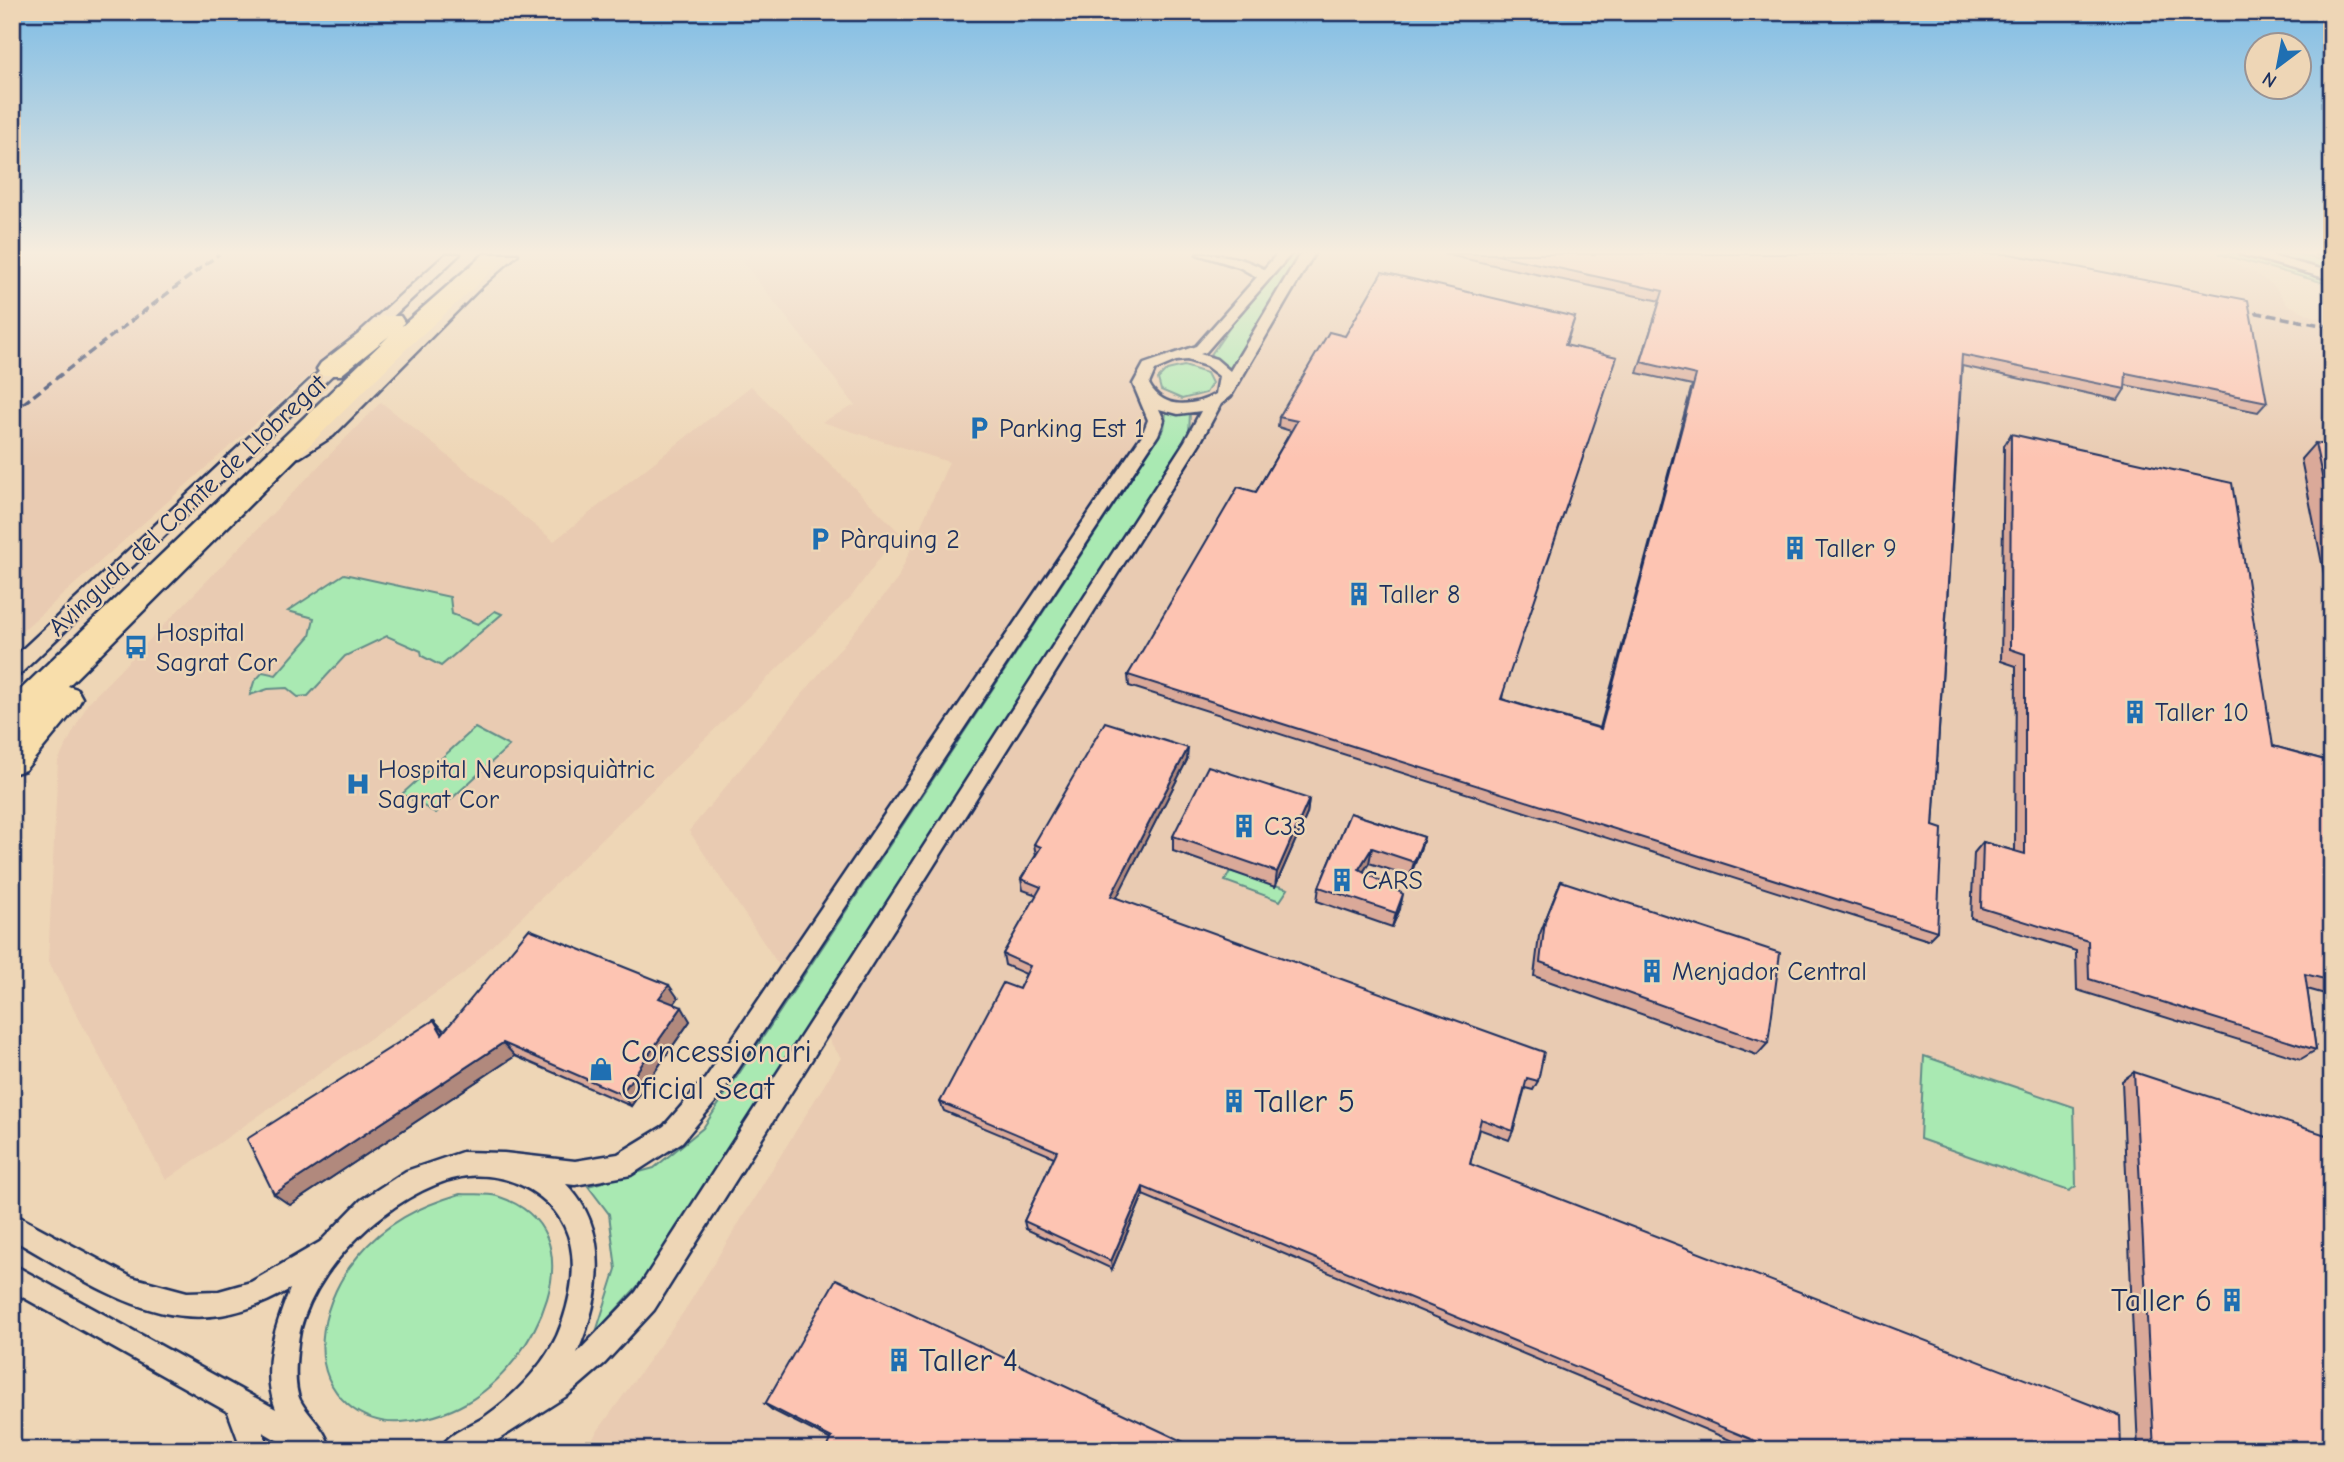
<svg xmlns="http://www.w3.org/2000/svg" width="2344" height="1462" font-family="'Comic Neue',sans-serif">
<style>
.built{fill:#e9cbb2}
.green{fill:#a9e9b2;stroke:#628c88;stroke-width:2}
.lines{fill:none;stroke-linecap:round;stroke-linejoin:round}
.street-casing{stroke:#1b2f5e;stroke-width:5}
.highway-casing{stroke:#1b2f5e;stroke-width:5}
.street{fill:#eed6b6;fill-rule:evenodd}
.highway{fill:#f8deab;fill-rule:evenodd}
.rail{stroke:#1b2f5e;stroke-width:3.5;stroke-dasharray:9 4.5;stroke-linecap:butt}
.wall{fill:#daa999;stroke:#1b2f5e;stroke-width:2}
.shaded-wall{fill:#b1897d;stroke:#1b2f5e;stroke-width:2}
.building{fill:#fdc4b2;stroke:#1b2f5e;stroke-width:2}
.labels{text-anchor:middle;stroke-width:5;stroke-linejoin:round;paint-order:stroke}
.poi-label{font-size:26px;fill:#1b2f5e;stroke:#eed6b6;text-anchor:start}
.street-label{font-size:26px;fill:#1b2f5e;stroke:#eed6b6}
.near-poi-label{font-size:32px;fill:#1b2f5e;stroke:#eed6b6;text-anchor:start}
</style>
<rect width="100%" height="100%" fill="#eed6b6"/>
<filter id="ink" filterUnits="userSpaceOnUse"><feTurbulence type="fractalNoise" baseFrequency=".0143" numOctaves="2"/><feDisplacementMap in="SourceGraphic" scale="14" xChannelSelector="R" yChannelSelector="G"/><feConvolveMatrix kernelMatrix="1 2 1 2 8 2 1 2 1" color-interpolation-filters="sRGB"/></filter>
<g filter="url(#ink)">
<path class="built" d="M 12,254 L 446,254 L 12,640 Z
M 751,254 L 2215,254 L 2257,274 L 2275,287 L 2287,304 L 2314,317 L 2332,320 L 2332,1450 L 584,1450 L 685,1310 L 841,1058 L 689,831 L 897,580 L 949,462 L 822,422 L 855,405 L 743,262 Z
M 751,386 L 899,532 L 851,597 L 463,974 L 166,1180 L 48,961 L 58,761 L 88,703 L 381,402 L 554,541 Z"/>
<path class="green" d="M 2219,254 L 2298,254 L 2332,263 L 2332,285 Z
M 1292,255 L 1298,256 L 1230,368 L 1210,356 L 1233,323 Z
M 1184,366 L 1207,373 L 1212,383 L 1206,393 L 1182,399 L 1161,390 L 1158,379 L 1167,370 Z
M 1166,413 L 1190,413 L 1189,434 L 644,1279 L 596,1332 L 616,1269 L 609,1214 L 588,1186 L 654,1168 L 703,1128 L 1164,429 Z
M 344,574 L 450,597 L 452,614 L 478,624 L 495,611 L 502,614 L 441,666 L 422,656 L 421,651 L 387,636 L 345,656 L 308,696 L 298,697 L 287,688 L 268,689 L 250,695 L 254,682 L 263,672 L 276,675 L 310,636 L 314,618 L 288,611 Z
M 475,728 L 509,746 L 436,813 L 402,794 Z
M 1230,871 L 1288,889 L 1280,901 L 1225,881 Z
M 1924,1056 L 2074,1107 L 2076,1186 L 2069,1191 L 1920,1139 Z
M 460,1194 C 472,1195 486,1193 497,1196 C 604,1230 534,1366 466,1403 C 445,1415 424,1420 401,1422 C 382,1424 361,1417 347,1404 C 304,1365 324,1296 358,1256 C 385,1223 420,1206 460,1194 Z"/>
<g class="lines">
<g class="street-casing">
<path id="street" d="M 446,254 L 460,254 L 372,336 L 362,336 L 362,330 Z
M 503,254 L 518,254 L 480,288 L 333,436 L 300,457 L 288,457 L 288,449 C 368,399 430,315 503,254 Z
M 1197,254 C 1221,254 1242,257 1264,269 L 1277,254 L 1291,254 L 1206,352 L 1200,354 L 1216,359 L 1230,371 L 1300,254 L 1314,254 L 1231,396 L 1221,404 L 1201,441 L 654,1310 L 605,1363 L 568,1395 L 485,1448 L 440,1450 C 447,1433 471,1426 486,1416 C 517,1394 550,1360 562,1323 C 581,1267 579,1215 523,1186 C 505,1177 481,1173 461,1177 C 393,1190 306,1272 298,1343 C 296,1359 293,1385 300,1400 C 308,1416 330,1433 329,1450 L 294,1450 L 263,1432 L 270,1450 L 242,1450 L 228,1412 L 12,1291 L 12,1264 L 276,1409 C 260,1369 275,1327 290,1289 C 182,1353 107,1293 12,1239 L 12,1213 L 131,1277 L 187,1292 L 219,1291 L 251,1282 L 320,1242 L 361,1200 L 406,1171 L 462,1152 L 504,1153 L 575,1161 L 618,1154 L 664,1126 L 705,1079 L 1142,435 L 1148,420 L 1133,384 L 1144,364 L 1196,346 L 1257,277 L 1239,267 ZM 1187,360 L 1206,366 L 1219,376 L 1216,394 C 1193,407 1163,410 1149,384 L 1155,370 L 1176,361 ZM 1159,409 L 1178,414 L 1201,411 L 1185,441 L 636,1292 L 577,1353 C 601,1299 612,1230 566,1184 L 575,1185 L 631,1175 L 682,1142 L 721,1095 L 1158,435 L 1164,420 Z
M 2240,254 L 2264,254 L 2332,272 L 2332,280 Z
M 343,353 L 350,357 L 348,360 L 19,675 L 12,677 L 12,659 L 338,354 Z"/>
</g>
<g class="highway-casing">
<path id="highway" d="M 484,254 L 511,254 L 404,351 L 68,686 L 77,689 L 82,698 L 77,707 L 25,770 L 12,774 L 12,698 L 389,336 L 341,375 L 321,375 L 317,369 L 321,363 L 382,316 L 400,316 L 404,322 L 402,326 Z"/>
</g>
<use href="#street" class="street"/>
<use href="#highway" class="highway"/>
<path class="rail" d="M 2314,254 L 2332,259
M 2242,310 L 2332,327
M 12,412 L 219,254"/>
</g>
<path class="wall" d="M 1443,254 L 2010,254 L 2267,402 L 2258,412 L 2125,385 L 2125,389 L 2118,400 L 1962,366 L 1933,826 L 1937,931 L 1928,940 L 1129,686 L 1128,675 L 1256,492 L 1291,431 L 1278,427 L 1279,417 L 1345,336 L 1575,317 L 1566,345 L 1502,699 L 1600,728 L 1692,385 L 1637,373 L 1660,301 Z
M 2011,434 L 2273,746 L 2332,762 L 2332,996 L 2307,989 L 2316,1050 L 2301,1059 L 2077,990 L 2076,951 L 1971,918 L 1974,853 L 1983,842 L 2015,851 L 2016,666 L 2001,661 L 2004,446 Z
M 2315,443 L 2332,446 L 2332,613 L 2301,459 Z
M 1187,760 L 1116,898 L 1538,1081 L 1533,1090 L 1525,1088 L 1513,1131 L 1509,1140 L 1479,1129 L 1470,1164 L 2121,1450 L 1754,1450 L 1143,1195 L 1112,1269 L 1026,1229 L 1024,1221 L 1054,1157 L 944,1111 L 940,1102 L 1019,989 L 1026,974 L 1005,965 L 1003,954 L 1037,895 L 1023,890 L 1021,879 L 1036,856 L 1034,844 Z
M 1309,799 L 1307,814 L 1275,887 L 1173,851 L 1173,836 Z
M 1350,813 L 1424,837 L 1420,851 L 1410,876 L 1369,863 L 1363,872 L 1400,909 L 1392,927 L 1317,901 L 1319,887 Z
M 1561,881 L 1768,1043 L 1757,1055 L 1534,976 L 1539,936 Z
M 678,998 L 674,1004 L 690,1021 L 631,1106 L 515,1056 L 290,1205 L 434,1020 L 444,1031 Z
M 2134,1072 L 2332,1450 L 2138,1450 L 2122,1081 Z
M 765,1404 L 1201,1450 L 831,1440 L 772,1410 Z"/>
<path class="shaded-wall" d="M 1188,748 L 1187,760 L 1112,907 L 1111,896 Z
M 1309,799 L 1307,814 L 1275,887 L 1277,872 Z
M 1424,837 L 1420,851 L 1410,876 L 1414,862 Z
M 1372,848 L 1369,863 L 1356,883 L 1359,869 Z
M 1403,894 L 1400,909 L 1392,927 L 1396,913 Z
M 669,985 L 678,998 L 668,1012 L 659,998 Z
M 682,1007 L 690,1021 L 631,1106 L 621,1094 Z
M 434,1020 L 447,1034 L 442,1034 Z
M 503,1043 L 515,1056 L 290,1205 L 274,1194 Z
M 1143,1187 L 1143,1195 L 1112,1269 L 1111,1261 Z"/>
<path class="building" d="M 1493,254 L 2010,254 L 2248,300 L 2267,402 L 2126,373 L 2125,389 L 1962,355 L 1933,826 L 1942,829 L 1937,931 L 1128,675 L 1238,487 L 1256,492 L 1297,421 L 1279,417 L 1329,332 L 1345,336 L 1382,272 L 1575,317 L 1565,345 L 1617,357 L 1501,699 L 1601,729 L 1696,375 L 1641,362 L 1663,291 Z
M 2011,434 L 2232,483 L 2273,746 L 2332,762 L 2332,981 L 2305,974 L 2316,1050 L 2089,979 L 2088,941 L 1981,908 L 1983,842 L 2025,854 L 2025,654 L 2010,649 Z
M 2315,443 L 2332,446 L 2332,523 Z
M 1105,722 L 1188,748 L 1111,896 L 1544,1052 L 1538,1081 L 1527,1078 L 1513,1131 L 1481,1119 L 1470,1164 L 2120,1416 L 2121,1450 L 1777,1450 L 1143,1187 L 1111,1261 L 1024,1221 L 1057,1151 L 940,1102 L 1003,983 L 1019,989 L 1030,966 L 1003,954 L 1041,887 L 1021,879 L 1041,847 L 1034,844 Z
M 1208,766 L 1309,799 L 1277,872 L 1173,836 Z
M 1350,813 L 1424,837 L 1414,862 L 1372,848 L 1359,869 L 1403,894 L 1396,913 L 1319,887 Z
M 1561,881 L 1780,953 L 1768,1043 L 1540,962 L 1545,921 Z
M 529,929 L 669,985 L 659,998 L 682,1007 L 621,1094 L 503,1043 L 274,1194 L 247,1139 L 434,1020 L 442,1034 Z
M 2134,1072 L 2332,1137 L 2332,1450 L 2154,1450 Z
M 836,1279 L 1201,1450 L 826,1450 L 832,1438 L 765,1404 Z"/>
</g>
<linearGradient id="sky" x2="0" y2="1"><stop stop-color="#7ebce5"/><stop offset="0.55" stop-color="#f7edde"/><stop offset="1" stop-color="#f7edde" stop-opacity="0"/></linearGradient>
<rect width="2344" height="459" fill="url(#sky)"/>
<defs>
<g id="parking-bare" transform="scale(1.89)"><path d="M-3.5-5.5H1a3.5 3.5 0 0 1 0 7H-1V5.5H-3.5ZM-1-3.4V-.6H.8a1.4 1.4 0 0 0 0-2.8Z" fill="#1f6fb2" stroke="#eed6b6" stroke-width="2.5" paint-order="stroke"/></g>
<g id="building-bare" transform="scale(1.89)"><path d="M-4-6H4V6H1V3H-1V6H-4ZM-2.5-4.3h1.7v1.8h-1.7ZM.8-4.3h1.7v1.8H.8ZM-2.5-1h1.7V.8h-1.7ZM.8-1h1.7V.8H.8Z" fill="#1f6fb2" stroke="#eed6b6" stroke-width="2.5" paint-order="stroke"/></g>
<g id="bus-bare" transform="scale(1.89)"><path d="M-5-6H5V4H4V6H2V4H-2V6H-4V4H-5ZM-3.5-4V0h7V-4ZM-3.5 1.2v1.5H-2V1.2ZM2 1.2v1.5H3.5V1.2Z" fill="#1f6fb2" stroke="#eed6b6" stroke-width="2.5" paint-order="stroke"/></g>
<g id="hospital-bare" transform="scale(1.89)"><path d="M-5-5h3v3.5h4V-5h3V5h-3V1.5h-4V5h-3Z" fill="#1f6fb2" stroke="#eed6b6" stroke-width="2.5" paint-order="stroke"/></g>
<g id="shop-bare" transform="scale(1.89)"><path d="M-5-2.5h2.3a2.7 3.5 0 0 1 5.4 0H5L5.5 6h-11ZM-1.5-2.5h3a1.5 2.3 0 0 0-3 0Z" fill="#1f6fb2" stroke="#eed6b6" stroke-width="2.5" paint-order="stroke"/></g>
</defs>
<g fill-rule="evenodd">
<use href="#parking-bare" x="979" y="428"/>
<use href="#parking-bare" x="820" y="539"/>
<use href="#building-bare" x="1795" y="548"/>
<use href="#building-bare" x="1359" y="594"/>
<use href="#bus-bare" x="136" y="647"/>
<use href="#building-bare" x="2135" y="712"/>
<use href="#hospital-bare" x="358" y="784"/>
<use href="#building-bare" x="1244" y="826"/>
<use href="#building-bare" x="1342" y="880"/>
<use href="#building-bare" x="1652" y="971"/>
<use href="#shop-bare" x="601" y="1069"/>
<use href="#building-bare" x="1234" y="1101"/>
<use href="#building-bare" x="2232" y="1300"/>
<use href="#building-bare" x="899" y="1360"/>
</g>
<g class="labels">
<g class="poi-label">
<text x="999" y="437">Parking Est 1</text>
<text x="840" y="548">Pàrquing 2</text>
<text x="1815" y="557">Taller 9</text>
<text x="1379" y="603">Taller 8</text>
<text x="156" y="641">Hospital<tspan x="156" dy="30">Sagrat Cor</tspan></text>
<text x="2155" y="721">Taller 10</text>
<text x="378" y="778">Hospital Neuropsiquiàtric<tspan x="378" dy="30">Sagrat Cor</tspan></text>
<text x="1264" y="835">C33</text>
<text x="1362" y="889">CARS</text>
<text x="1672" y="980">Menjador Central</text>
</g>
<g class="street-label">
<text transform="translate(187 505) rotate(-43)" y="9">Avinguda del Comte de Llobregat</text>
</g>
<g class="near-poi-label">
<text x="621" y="1062">Concessionari<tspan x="621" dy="37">Oficial Seat</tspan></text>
<text x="1254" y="1112">Taller 5</text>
<text x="2212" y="1311" text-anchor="end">Taller 6</text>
<text x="919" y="1371">Taller 4</text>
</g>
</g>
<rect width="2344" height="1462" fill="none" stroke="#eed6b6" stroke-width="42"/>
<rect x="21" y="21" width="2302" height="1420" fill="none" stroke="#1b2f5e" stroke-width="2.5" filter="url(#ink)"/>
<g transform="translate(2278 66) rotate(212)"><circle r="33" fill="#eed6b6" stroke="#9a9393" stroke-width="2"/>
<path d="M0-5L12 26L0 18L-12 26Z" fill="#1f6fb2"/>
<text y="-10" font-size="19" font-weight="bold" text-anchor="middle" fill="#1b2f5e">N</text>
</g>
</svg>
